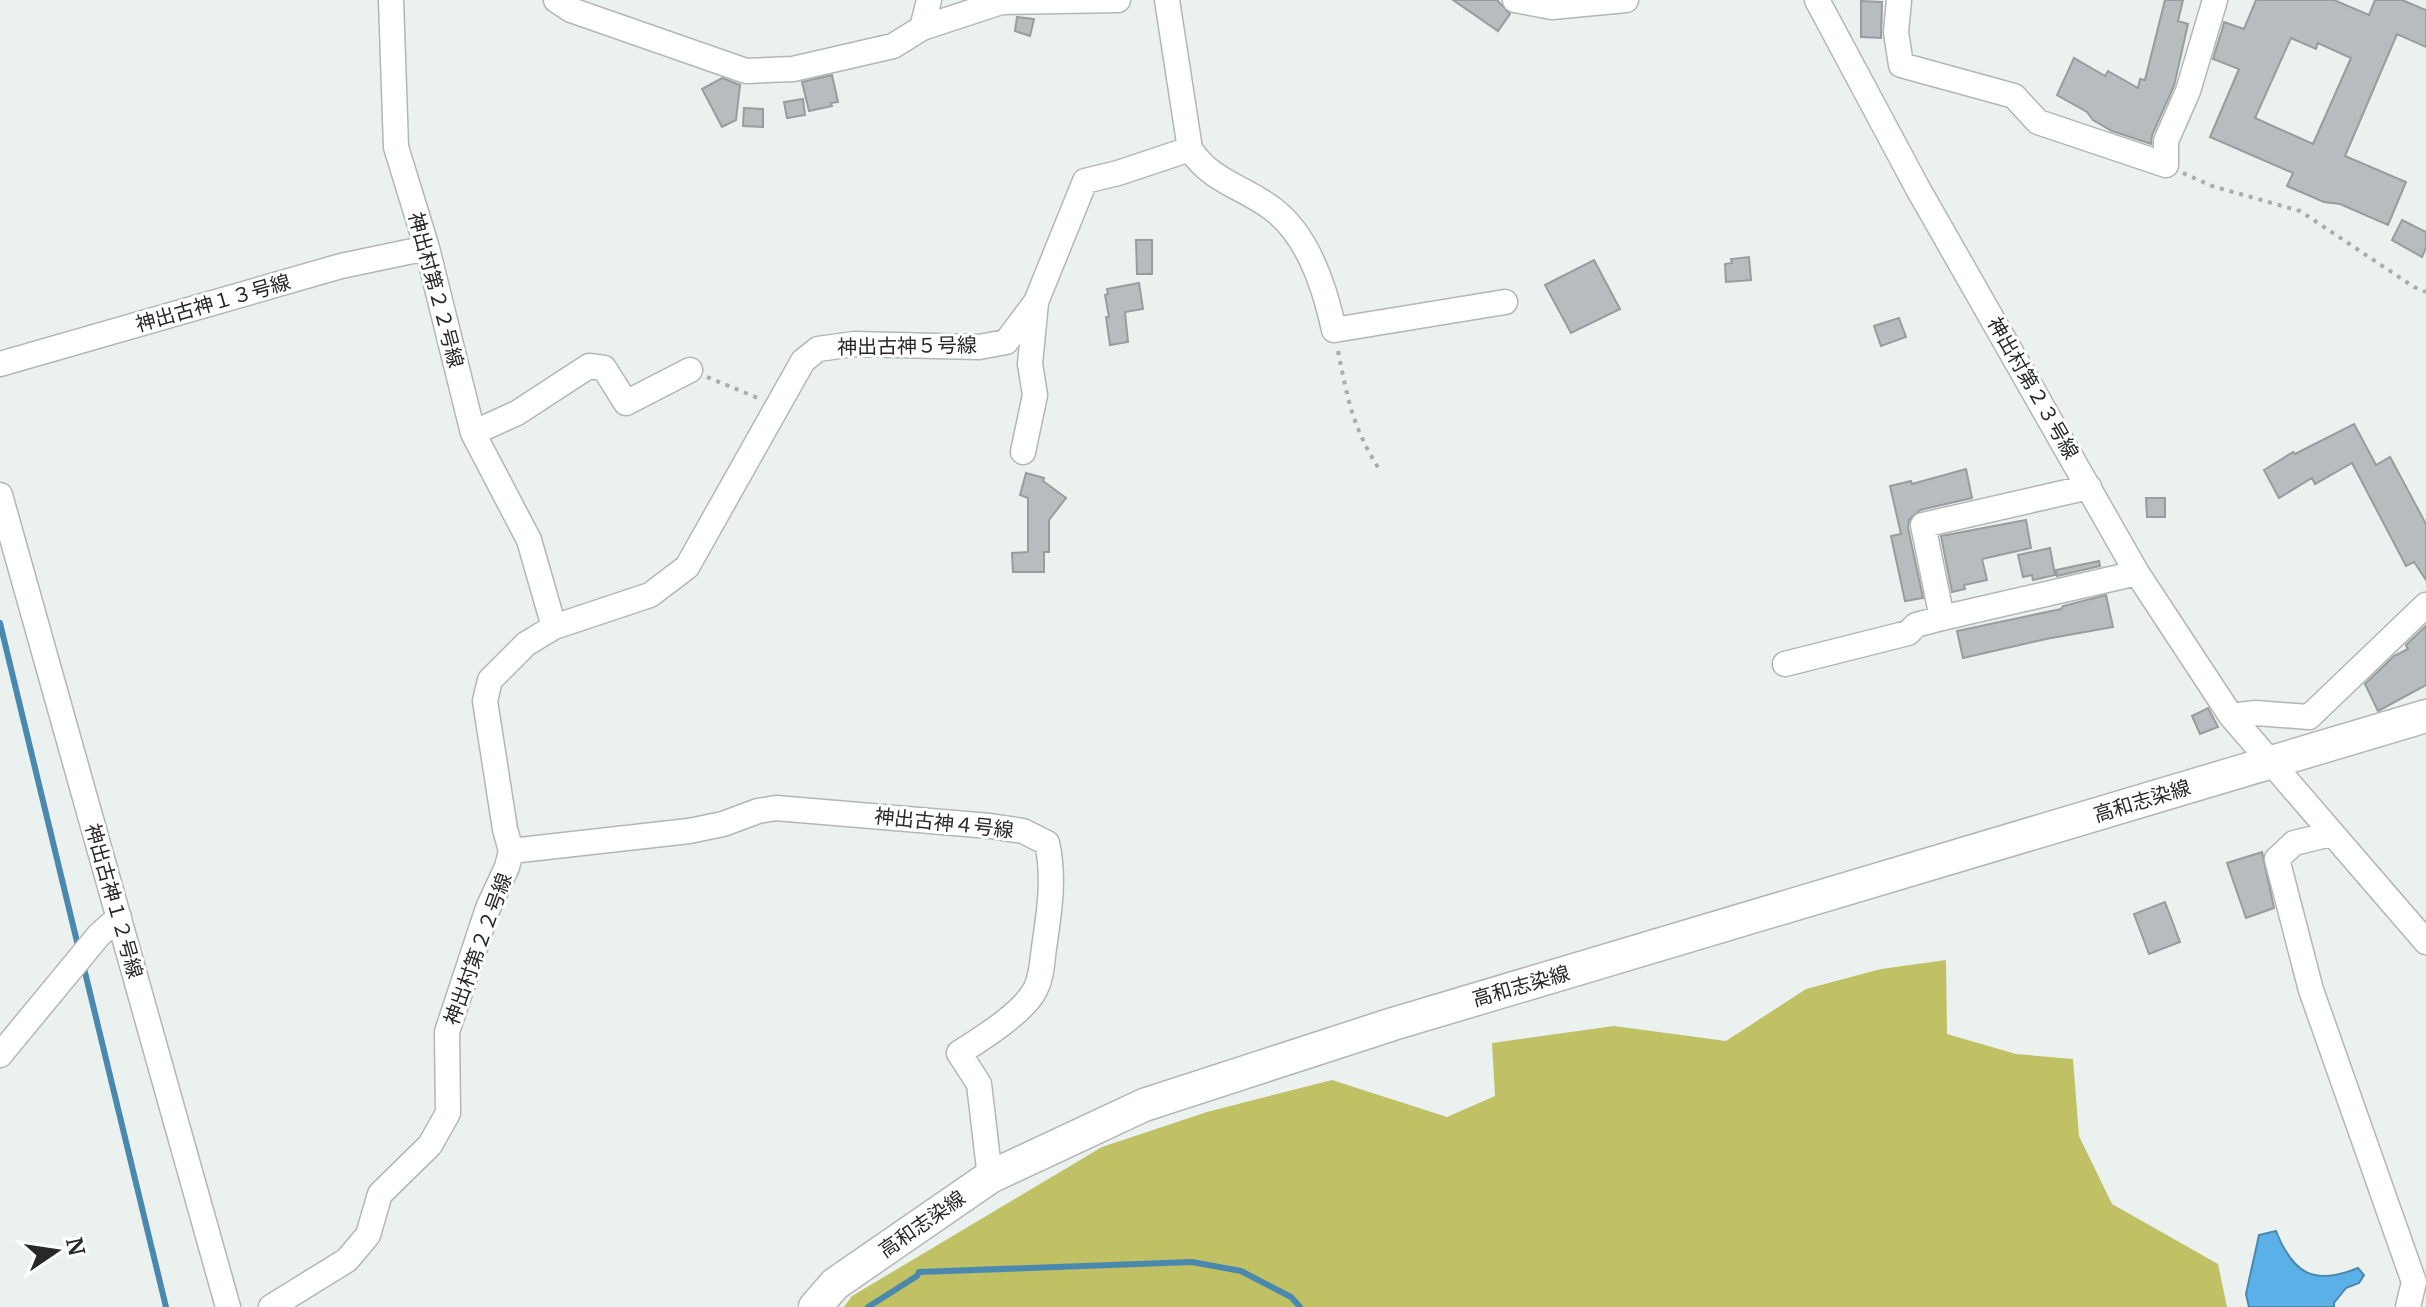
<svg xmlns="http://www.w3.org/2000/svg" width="2426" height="1307" font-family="Merriweather,'Noto Sans JP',serif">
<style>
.forest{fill:#c0c064}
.water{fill:#5bb0e7;stroke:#4b88ae;stroke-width:2}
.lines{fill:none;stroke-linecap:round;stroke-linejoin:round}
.stream{stroke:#4b88ae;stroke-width:6}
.building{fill:#b7bdbe;stroke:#979d9e;stroke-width:2;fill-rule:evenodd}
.minor-casing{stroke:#b2b7b5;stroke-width:27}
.tertiary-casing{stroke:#b2b7b5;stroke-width:35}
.path{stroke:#a9aeac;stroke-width:4;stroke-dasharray:4 6;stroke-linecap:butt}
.minor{stroke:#fff;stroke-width:24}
.tertiary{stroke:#fff;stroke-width:32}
.labels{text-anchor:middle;stroke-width:6;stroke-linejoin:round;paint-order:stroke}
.street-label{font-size:20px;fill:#272928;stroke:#fff}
</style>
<rect width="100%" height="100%" fill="#ebf1ef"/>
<path class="forest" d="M 1946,960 L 1947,1034 L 2016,1054 L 2073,1059 L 2079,1136 L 2112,1204 L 2218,1264 L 2227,1307 L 844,1307 L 852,1296 L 1102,1147 L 1207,1112 L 1332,1080 L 1447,1117 L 1495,1096 L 1492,1043 L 1614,1026 L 1726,1041 L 1806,989 L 1881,969 Z"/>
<path class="water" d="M 2276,1231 C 2293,1274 2314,1286 2358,1268 L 2364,1275 L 2359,1283 L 2346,1288 L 2334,1303 L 2334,1307 L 2249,1307 L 2246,1294 L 2259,1235 Z"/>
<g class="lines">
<path class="stream" d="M 0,623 L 79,950
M 83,964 L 166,1307
M 868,1307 L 917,1276 L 919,1272 L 1192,1262 L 1241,1271 L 1291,1297 L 1300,1307"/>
</g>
<path class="building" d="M 1453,0 L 1497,0 L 1510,14 L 1498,31 Z
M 2165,0 L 2183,0 L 2178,21 L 2188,24 L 2174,86 L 2152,135 L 2151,144 L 2112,131 L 2093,120 L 2087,112 L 2057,95 L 2074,58 L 2105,76 L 2108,71 L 2138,88 L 2140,79 L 2145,80 Z
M 2256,0 L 2334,0 L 2369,15 L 2375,0 L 2402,0 L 2426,10 L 2426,47 L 2397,34 L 2345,156 L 2406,182 L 2388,225 L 2340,204 L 2324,202 L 2287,186 L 2293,173 L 2210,137 L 2239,69 L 2213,59 L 2222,30 L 2224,22 L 2244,29 ZM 2291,38 L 2316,49 L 2318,43 L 2351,58 L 2313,144 L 2255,118 Z
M 1861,1 L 1882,2 L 1881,38 L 1861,37 Z
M 1017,17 L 1034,19 L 1030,36 L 1015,31 Z
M 832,75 L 838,102 L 831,103 L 832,106 L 809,111 L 802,82 Z
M 722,78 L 740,85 L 736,120 L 722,127 L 702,89 Z
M 803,99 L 805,115 L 787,118 L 784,102 Z
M 744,108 L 763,109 L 763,127 L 743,126 Z
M 2402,220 L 2426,232 L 2426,248 L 2422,257 L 2392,240 Z
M 1136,240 L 1152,240 L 1152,274 L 1137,274 Z
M 1749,257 L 1751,280 L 1726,282 L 1725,264 L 1732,263 L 1731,259 Z
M 1594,260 L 1620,309 L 1571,333 L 1545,285 Z
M 1139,283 L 1143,309 L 1125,312 L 1128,342 L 1110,345 L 1106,317 L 1109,317 L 1105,295 L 1108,294 L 1107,289 Z
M 1899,318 L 1906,337 L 1881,346 L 1874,326 Z
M 2354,424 L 2376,465 L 2390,457 L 2426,524 L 2426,580 L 2414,562 L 2406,566 L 2352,463 L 2315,484 L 2312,478 L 2279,498 L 2264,470 L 2293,452 L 2295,454 Z
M 1966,469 L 1972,498 L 1920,510 L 1909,520 L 1908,528 L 1923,598 L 1905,601 L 1891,536 L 1901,534 L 1890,486 L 1911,481 L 1912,484 Z
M 1026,473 L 1044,478 L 1043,481 L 1066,498 L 1049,520 L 1049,552 L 1044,552 L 1044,572 L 1013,572 L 1012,553 L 1028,552 L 1028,498 L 1020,495 Z
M 2146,498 L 2165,498 L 2165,517 L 2147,517 Z
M 2026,520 L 2031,548 L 1982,559 L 1987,580 L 1964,585 L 1965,589 L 1952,592 L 1941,536 Z
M 2050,548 L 2055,575 L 2033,580 L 2032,575 L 2023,577 L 2018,555 Z
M 2099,561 L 2100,566 L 2057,576 L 2056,570 Z
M 2106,595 L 2113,627 L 2046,639 L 1963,658 L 1957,631 L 2061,609 L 2063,606 Z
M 2426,626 L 2426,685 L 2378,711 L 2365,684 L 2394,656 L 2408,649 L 2406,645 Z
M 2208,708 L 2218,727 L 2200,734 L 2192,716 Z
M 2262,852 L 2274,908 L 2246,918 L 2227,863 Z
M 2165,902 L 2180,942 L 2149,954 L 2134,914 Z"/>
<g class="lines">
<g class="minor-casing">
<path id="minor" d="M 556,0 L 571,10 L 746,71 L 793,69 L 893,46 L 922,28 L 1001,2 L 1118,0
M 1515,0 L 1552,7 L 1626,0
M 1817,0 L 1917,187 L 2137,573 L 2231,716 L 2426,942
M 1899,0 L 1896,32 L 1901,65 L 2014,96 L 2038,122 L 2166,165 L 2166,141 L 2188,91 L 2215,0
M 922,28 L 929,0
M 1190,149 C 1211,182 1245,187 1274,210 C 1309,237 1325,288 1334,330 L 1505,302
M 0,364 L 341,266 L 427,248
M 473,433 L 517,413 L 589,366 L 604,368 L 626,403 L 690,370
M 1023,452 L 1035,395 L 1030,364 L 1036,302
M 0,495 L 228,1307
M 1942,618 L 1923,525 L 2089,487
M 554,627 L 650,595 L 687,567 L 803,361 L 818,349 L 854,344 L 979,347 L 1006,342 L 1036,302 L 1085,181 L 1118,173 L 1190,149 L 1167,0
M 1785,664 L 1908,633 L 1916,625 L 1942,618 L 2137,573
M 2231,716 L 2256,713 L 2309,717 L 2426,605
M 2331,834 L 2294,843 L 2277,859 L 2311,990 L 2414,1282 L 2408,1307
M 511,851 L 689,831 L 723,824 L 758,811 L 776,808 L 990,826 L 1023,831 L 1047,843 C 1055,878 1049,913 1044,948 C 1042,962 1042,977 1035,990 C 1023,1013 981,1039 959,1053 L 979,1084 L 990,1177
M 0,1055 L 99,935 L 119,917
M 271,1307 L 347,1260 L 368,1235 L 380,1194 L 430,1145 L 448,1113 L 447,1032 L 488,908 L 507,867 L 511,851 L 505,829 L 485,701 L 490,680 L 526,644 L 554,627 L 529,540 L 473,433 L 427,248 L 396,147 L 391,0"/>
</g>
<g class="tertiary-casing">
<path id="tertiary" d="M 815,1307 L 835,1284 L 990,1177 L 1144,1105 L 1393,1024 L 2426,716"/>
</g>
<path class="path" d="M 2183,173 L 2212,186 L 2300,211 L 2414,287 L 2426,292
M 1338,351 C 1348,401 1353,429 1381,472
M 707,377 L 758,398"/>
<use href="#minor" class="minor"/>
<use href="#tertiary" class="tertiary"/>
</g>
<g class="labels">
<g class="street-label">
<text transform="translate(436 290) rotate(75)" y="7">神出村第２２号線</text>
<text transform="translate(213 303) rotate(-16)" y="7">神出古神１３号線</text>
<text transform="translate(907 346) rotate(-1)" y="7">神出古神５号線</text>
<text transform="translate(2033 388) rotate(60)" y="7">神出村第２３号線</text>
<text transform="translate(2142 801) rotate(-17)" y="7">高和志染線</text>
<text transform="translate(944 823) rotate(6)" y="7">神出古神４号線</text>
<text transform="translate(114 901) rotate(74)" y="7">神出古神１２号線</text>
<text transform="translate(478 949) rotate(-70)" y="7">神出村第２２号線</text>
<text transform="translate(1521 986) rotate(-16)" y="7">高和志染線</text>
<text transform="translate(922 1224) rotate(-35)" y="7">高和志染線</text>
</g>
</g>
<g transform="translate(56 1251) rotate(77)" stroke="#ffffff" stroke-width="6" paint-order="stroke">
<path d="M0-6L14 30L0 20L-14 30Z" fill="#272928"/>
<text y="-12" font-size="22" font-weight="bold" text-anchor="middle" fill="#272928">N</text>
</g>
</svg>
